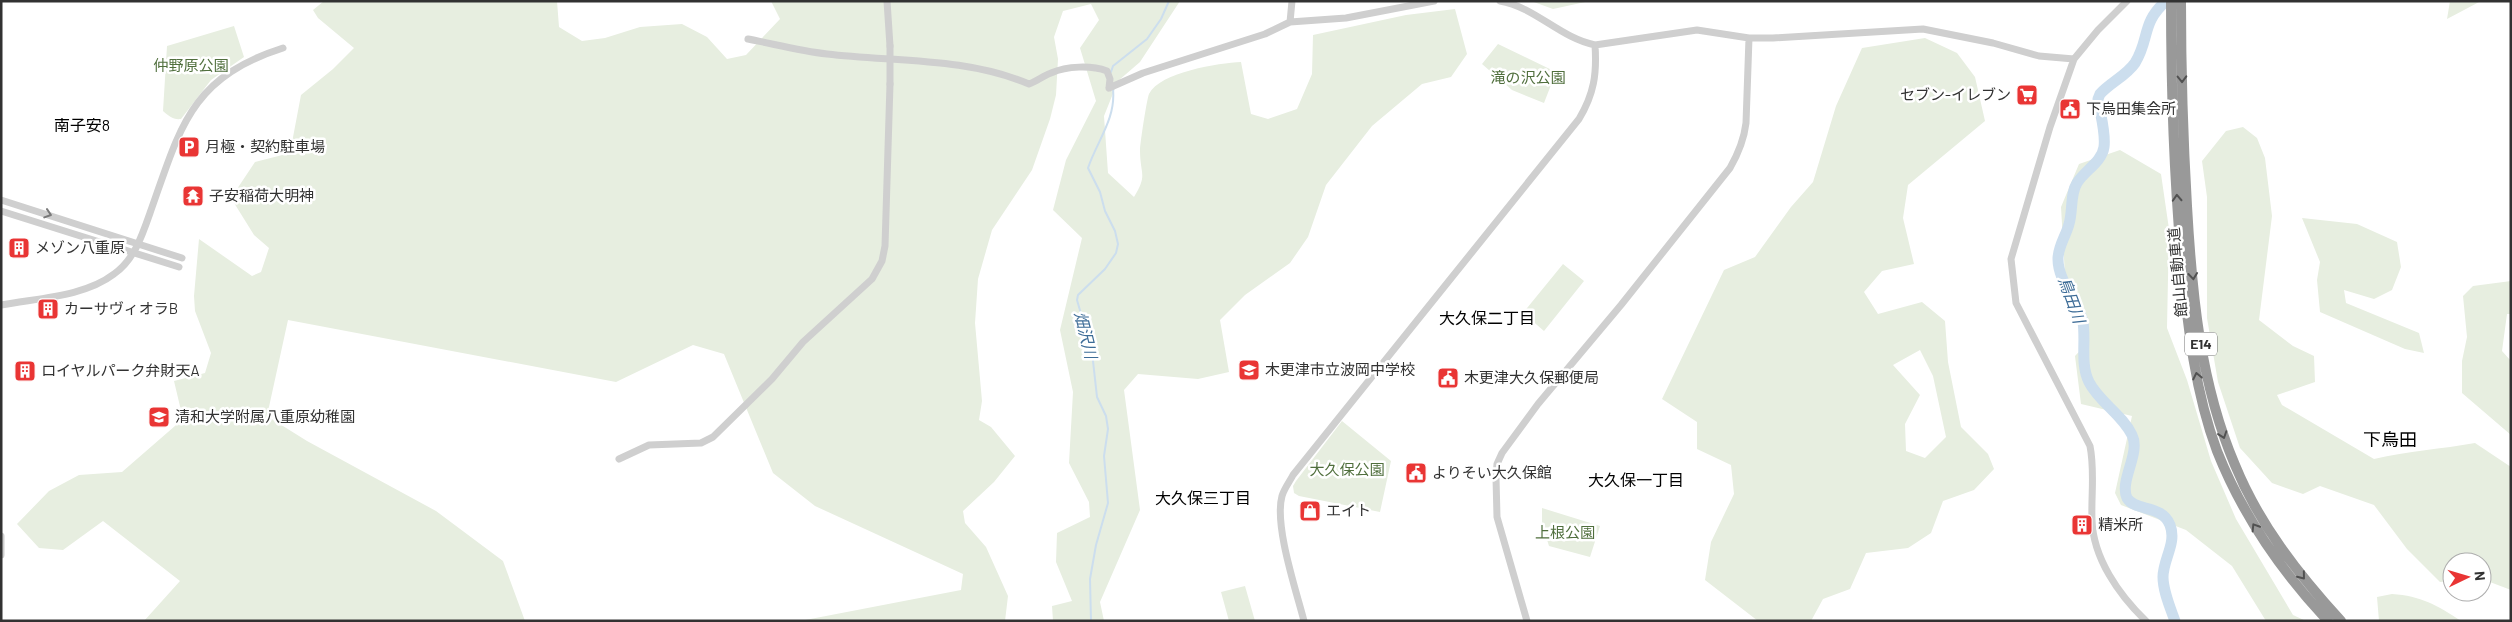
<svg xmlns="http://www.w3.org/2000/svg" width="2512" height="622" font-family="Barlow,'Noto Sans JP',sans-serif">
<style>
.green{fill:#e7eee0;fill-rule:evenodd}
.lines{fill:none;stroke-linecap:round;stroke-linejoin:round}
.stream{stroke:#ccdeee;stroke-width:2}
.river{stroke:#ccdeee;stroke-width:11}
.minor{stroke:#cfcfcf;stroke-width:7}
.highway{stroke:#999;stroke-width:10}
.minor-bridge{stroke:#cfcfcf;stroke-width:7}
.oneway{stroke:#515151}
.oneway2{stroke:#797979}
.labels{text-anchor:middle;stroke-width:5;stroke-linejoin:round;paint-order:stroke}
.shield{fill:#fff;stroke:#707070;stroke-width:1}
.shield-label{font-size:14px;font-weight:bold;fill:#323232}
.park-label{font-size:15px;fill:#506f3d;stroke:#fff}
.poi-label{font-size:15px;fill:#323232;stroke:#fff;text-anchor:start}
.street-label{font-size:15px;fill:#323232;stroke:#fff}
.neighbourhood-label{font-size:16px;fill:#000;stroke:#fff}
.water-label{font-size:16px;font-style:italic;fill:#3d6c97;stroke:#fff}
.quarter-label{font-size:18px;fill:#000;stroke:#fff}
</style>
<rect width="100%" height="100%" fill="#fff"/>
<path class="green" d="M 324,1 L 557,1 L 559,27 L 582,41 L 605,38 L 640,27 L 682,24 L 707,37 L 727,59 L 746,55 L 780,19 L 771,1 L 1180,1 L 1140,62 L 1118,81 L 1104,116 L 1108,173 L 1134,197 C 1148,174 1140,175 1140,150 C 1140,144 1147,98 1149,94 C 1160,72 1219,63 1241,62 L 1251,114 L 1268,119 L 1297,109 L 1312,74 L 1313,35 L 1406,15 L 1455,9 L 1467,54 L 1451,77 L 1422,84 L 1372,126 L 1326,185 L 1308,237 L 1290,263 L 1245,295 L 1220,320 L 1229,372 L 1198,379 L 1138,374 L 1124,390 L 1140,510 L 1100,602 L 1104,621 L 1053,621 L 1052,606 L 1072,601 L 1056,562 L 1057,533 L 1090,517 L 1089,502 L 1069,463 L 1073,392 L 1060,330 L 1082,238 L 1053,210 L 1066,160 L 1096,101 L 1080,48 L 1099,20 L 1091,4 L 1063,11 L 1054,37 L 1058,59 L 1056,95 L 1050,119 L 1032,170 L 992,230 L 978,279 L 975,323 L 982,401 L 979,420 L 991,427 L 1015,456 L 994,482 L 963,511 L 965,523 L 986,547 L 1008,596 L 1005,621 L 800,621 L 961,590 L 963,574 L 815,506 L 773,473 L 724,354 L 693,345 L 616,382 L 288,320 L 267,416 L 307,441 L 436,511 L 503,561 L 525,621 L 144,621 L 180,581 L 103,521 L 63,550 L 39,548 L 17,524 L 49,491 L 79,475 L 122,472 L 183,419 L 174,381 L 205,373 L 211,353 L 195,311 L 194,296 L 199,239 L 252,276 L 261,272 L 269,248 L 254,235 L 231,198 L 255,162 L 290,153 L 301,95 L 333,69 L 354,48 L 318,18 L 313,10 Z
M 1531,1 L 1590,1 L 1553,9 Z
M 2450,1 L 2481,1 L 2447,19 Z
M 234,26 L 244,57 L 211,80 L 181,119 C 173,120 169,116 163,111 L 167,46 Z
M 1925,38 L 1957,53 L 1975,77 L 1985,121 L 1908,185 L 1903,218 L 1914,264 L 1882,271 L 1864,292 L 1878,314 L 1922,302 L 1945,321 L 1948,362 L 1961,427 L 1988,454 L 1994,469 L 1974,490 L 1943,501 L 1931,533 L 1908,548 L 1866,553 L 1850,589 L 1823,599 L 1811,621 L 1758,621 L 1705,580 L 1711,542 L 1734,494 L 1731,465 L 1697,449 L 1697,422 L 1662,399 L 1724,270 L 1755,257 L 1791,207 L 1813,182 L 1836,106 L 1862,48 ZM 1920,350 L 1933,376 L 1946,437 L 1925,458 L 1906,451 L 1905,424 L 1920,395 L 1893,365 Z
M 1498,44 L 1556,72 L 1544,103 L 1512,90 L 1482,64 Z
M 2243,127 L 2257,138 L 2265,158 L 2272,216 L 2259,320 L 2293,346 L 2314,356 L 2315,382 L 2277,395 L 2282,405 L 2374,459 C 2408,451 2442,449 2475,443 L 2511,467 L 2511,590 L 2482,579 L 2482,562 L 2452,562 L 2452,581 L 2440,582 L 2407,549 L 2374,505 L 2320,486 L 2303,494 L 2272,483 L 2240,448 L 2218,382 L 2207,318 L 2207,197 L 2202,161 L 2226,131 Z
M 2120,150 L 2161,174 L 2169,229 L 2167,328 L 2187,380 L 2211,461 L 2236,519 L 2293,615 L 2306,621 L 2266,621 L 2232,566 L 2186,530 L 2121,505 L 2115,493 L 2132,416 L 2081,404 L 2075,356 L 2089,341 L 2067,310 L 2061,207 L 2079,164 Z
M 2302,218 L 2357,224 L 2397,242 L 2401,267 L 2392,290 L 2374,299 L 2344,290 L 2346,303 L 2419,333 L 2424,353 L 2405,349 L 2320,312 L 2317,280 L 2320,262 Z
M 1563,264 L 1584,281 L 1544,331 L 1523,313 Z
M 2511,281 L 2511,314 L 2507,314 L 2502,351 L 2511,361 L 2511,435 L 2462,393 L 2462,361 L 2467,337 L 2463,296 L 2473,286 Z
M 1342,421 L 1391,461 L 1380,512 L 1299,496 L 1294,493 L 1293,486 L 1296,481 Z
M 1542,508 L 1600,526 L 1590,557 L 1549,546 L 1542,524 Z
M 1245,586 L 1255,621 L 1229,621 L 1221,592 Z
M 2392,594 C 2421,596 2437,605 2461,621 L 2379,621 L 2377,597 Z"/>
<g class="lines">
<path class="stream" d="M 1111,72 L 1113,66 L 1147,39 L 1161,19 L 1169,1
M 1091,621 L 1090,579 L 1096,545 L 1108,503 L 1104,456 L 1108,429 L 1106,416 L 1097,397 L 1092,352 L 1077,300 L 1078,295 L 1105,269 L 1116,253 L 1118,244 L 1115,231 L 1105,211 L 1100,192 L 1088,168 C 1097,141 1116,119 1113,89"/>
<path class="river" d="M 2166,1 C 2141,23 2150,39 2135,63 C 2126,76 2111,82 2100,94 L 2098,99 C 2100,114 2106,132 2104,147 C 2102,162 2084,171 2077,183 C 2070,194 2073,211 2069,224 C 2066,236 2058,246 2058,259 C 2058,282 2078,300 2083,322 C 2086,341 2080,364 2089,382 C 2099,402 2122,414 2132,435 C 2141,453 2119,481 2127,498 C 2135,512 2162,504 2170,525 C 2177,543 2163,559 2163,577 C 2163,591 2170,607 2175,621"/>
<path class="minor" d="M 887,1 L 890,46
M 1500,1 C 1535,7 1560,38 1595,45 L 1697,30 L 1749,38 L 1773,38 L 1923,29 L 1993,43 L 2039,56 L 2074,59
M 2127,1 L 2098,30 L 2074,59 L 2050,127 L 2011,259 L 2016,303 L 2090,446 C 2095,471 2091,495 2092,520 C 2093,558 2119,595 2146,621
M 1290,22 L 1292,1
M 748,39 C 774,44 800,51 827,54 C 894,62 965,57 1029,84 C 1037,81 1043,76 1051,73 C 1067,66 1091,65 1107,71 L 1110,79 L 1109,88
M 1109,88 L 1143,73 L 1265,34 L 1290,22 L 1346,18 L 1434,1
M 1,200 L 182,258
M 1,211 L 179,267
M 1,305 C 37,298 84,297 114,274 C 134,260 142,236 150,213 C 180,129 189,78 283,48
M 619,459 L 649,445 L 701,443 L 713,437 L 772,379 L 803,342 L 872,279 L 882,261 L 885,246 L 890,84
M 1,536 L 1,555
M 1304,621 C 1296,590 1274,525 1282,496 C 1284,489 1290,481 1293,475 L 1579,119 C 1594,94 1597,74 1595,45
M 1527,621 L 1497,517 L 1496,478 L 1497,464 L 1502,453 L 1538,404 L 1621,305 L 1730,168 C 1738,154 1744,140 1746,123 L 1749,38"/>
<path class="highway" d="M 2171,1 C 2171,89 2174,178 2182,266 C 2188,328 2195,392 2217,451 C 2242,514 2281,571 2328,621
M 2181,1 C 2181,69 2183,138 2187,206 C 2192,294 2200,383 2235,465 C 2259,524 2298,574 2341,621"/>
<path class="minor-bridge" d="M 890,84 L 890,46"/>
</g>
<defs><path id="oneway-chevron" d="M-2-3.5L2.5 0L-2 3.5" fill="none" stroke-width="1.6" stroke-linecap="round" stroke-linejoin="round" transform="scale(1.25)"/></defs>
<g class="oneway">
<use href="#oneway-chevron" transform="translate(2182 79) rotate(89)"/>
<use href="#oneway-chevron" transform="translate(2177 198) rotate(-93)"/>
<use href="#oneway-chevron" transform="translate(2193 276) rotate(84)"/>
<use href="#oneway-chevron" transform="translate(2197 376) rotate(-102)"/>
<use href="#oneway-chevron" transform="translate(2223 435) rotate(71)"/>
<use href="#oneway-chevron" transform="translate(2255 527) rotate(-122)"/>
<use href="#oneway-chevron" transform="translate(2302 576) rotate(51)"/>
</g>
<use class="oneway2" href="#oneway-chevron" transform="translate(48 214) rotate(18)"/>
<defs>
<g id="supermarket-square" transform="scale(1.125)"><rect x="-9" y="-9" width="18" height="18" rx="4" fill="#e93534" stroke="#fff"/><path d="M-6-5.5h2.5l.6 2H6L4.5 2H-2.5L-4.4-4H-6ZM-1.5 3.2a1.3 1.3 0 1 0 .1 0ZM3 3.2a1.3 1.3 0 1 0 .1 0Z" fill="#fff"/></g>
<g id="civic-square" transform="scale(1.125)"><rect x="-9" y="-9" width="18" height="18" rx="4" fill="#e93534" stroke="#fff"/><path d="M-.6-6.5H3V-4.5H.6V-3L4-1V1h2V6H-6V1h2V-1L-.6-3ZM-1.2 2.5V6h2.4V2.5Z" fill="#fff"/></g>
<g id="parking-square" transform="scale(1.125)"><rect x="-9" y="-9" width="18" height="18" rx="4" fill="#e93534" stroke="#fff"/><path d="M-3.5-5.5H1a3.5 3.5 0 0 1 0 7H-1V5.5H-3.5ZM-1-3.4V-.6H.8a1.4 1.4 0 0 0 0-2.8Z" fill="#fff"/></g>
<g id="temple-square" transform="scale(1.125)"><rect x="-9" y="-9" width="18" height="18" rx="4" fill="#e93534" stroke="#fff"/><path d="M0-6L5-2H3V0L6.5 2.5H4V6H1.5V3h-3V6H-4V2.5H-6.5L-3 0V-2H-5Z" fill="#fff"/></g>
<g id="building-square" transform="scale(1.125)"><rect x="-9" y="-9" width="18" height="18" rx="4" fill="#e93534" stroke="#fff"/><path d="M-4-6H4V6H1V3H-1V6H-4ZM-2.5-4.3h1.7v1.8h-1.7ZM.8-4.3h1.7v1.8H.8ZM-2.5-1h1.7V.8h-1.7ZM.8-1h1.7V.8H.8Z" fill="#fff"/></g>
<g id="school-square" transform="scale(1.125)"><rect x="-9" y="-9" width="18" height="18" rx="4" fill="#e93534" stroke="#fff"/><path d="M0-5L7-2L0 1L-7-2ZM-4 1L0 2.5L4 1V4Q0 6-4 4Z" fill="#fff"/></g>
<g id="shop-square" transform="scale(1.125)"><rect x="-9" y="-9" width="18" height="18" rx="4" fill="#e93534" stroke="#fff"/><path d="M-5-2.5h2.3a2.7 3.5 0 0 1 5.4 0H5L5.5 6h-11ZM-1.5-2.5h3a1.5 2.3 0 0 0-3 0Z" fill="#fff"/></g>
</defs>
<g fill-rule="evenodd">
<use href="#supermarket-square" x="2027" y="95"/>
<use href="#civic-square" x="2070" y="109"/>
<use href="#parking-square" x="189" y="147"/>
<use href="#temple-square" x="193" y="196"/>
<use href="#building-square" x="19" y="248"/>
<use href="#building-square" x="48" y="309"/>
<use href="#school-square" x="1249" y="370"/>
<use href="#building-square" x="25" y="371"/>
<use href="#civic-square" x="1448" y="378"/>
<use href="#school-square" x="159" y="417"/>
<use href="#civic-square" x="1416" y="473"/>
<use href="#shop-square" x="1310" y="511"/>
<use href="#building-square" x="2082" y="525"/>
</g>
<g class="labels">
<rect class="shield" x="2185" y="332.5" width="32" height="23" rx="4"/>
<g class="shield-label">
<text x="2201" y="349">E14</text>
</g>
<g class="park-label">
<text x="191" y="71">仲野原公園</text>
<text x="1528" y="83">滝の沢公園</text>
<text x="1347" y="475">大久保公園</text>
<text x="1565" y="538">上根公園</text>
</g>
<g class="poi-label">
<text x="2011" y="100" text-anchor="end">セブン-イレブン</text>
<text x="2086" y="114">下烏田集会所</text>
<text x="205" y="152">月極・契約駐車場</text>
<text x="209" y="201">子安稲荷大明神</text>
<text x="35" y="253">メゾン八重原</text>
<text x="64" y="314">カーサヴィオラB</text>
<text x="1265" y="375">木更津市立波岡中学校</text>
<text x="41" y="376">ロイヤルパーク弁財天A</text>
<text x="1464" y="383">木更津大久保郵便局</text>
<text x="175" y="422">清和大学附属八重原幼稚園</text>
<text x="1432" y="478">よりそい大久保館</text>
<text x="1326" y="516">エイト</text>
<text x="2098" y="530">精米所</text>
</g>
<g class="street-label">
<text transform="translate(2178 272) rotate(-95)" y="5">館山自動車道</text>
</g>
<g class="neighbourhood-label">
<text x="82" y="131">南子安8</text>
<text x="1487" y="324">大久保二丁目</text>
<text x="1636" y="486">大久保一丁目</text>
<text x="1203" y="504">大久保三丁目</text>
</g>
<g class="water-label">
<text transform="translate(2072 300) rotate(70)" y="6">鳥田川</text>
<text transform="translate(1086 335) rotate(76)" y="6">畑沢川</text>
</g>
<g class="quarter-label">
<text x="2390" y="446">下烏田</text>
</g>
</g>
<rect width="2512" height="622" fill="none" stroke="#323232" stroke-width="5"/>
<g transform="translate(2467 577) rotate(85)"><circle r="24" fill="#ffffff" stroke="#adadad"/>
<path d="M0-4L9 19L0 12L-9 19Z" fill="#e93534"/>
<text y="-8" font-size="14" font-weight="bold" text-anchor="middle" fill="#323232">N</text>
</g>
</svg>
